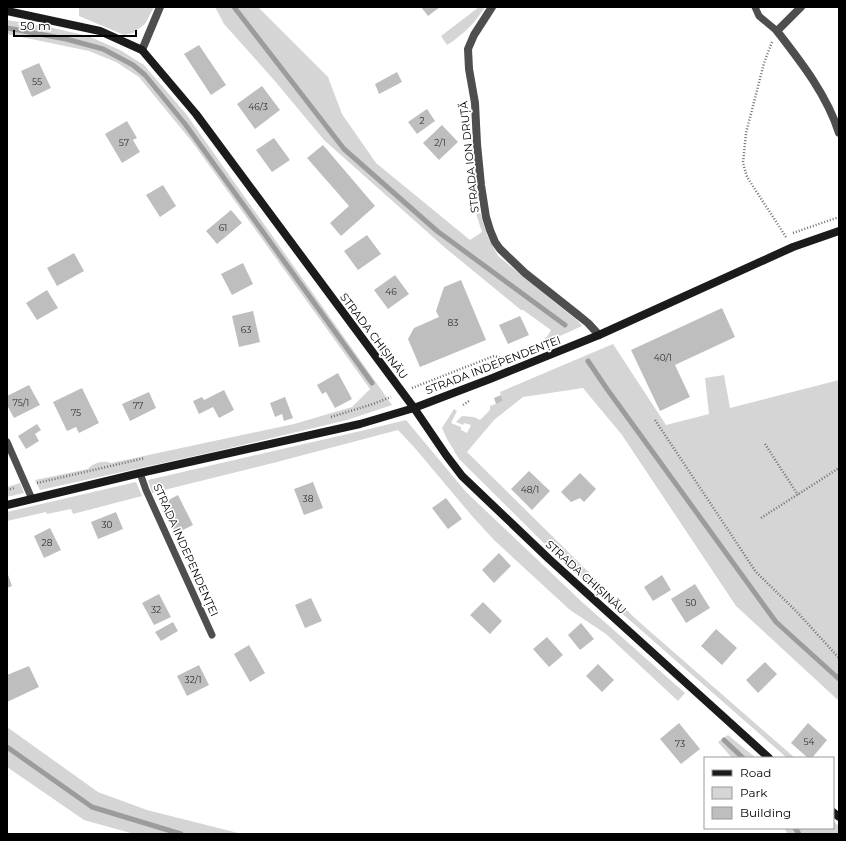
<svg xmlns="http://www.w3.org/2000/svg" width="846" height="841" font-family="Montserrat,sans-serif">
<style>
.green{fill:#d5d5d5}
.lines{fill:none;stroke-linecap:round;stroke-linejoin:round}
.stream{stroke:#9c9c9c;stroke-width:5}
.building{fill:#bebebe}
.path{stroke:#707070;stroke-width:2.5;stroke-dasharray:1 2;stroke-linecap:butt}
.lane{stroke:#4e4e4e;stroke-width:7}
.street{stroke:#4e4e4e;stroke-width:8}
.secondary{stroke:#1b1b1b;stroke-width:8}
.labels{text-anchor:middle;stroke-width:3.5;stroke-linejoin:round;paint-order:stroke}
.number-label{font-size:9px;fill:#303030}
.street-label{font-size:11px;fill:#000;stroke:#fff}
</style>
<rect width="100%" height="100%" fill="#fff"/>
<path class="green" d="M 79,7 L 154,7 L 145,24 L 133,33 L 124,35 L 79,16 Z
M 215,7 L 258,7 L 328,77 L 342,114 L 376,163 L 470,240 L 482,232 L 472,201 L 476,200 L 487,235 L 498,256 L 578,321 L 582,326 L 549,341 L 544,338 L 547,337 L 551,330 L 523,310 L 521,310 L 443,246 L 324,140 L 274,80 L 224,24 Z
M 479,7 L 485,7 C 475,23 463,35 447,45 L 441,36 Z
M 7,20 L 44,26 L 88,36 L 120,50 L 144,65 L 186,114 L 392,405 L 347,420 L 217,451 L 40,490 L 35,480 L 88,469 C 93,463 103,460 111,463 L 294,424 L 352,407 L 370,389 L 193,143 L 139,77 L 116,62 L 89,51 L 7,34 Z
M 613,344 L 666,425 L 709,414 L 705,378 L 724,375 L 730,408 L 839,380 L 839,701 L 736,606 L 622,435 L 583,388 L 523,397 L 494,420 L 467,452 L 637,620 L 795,758 L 787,758 L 562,561 L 459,459 L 447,439 L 442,428 L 454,409 L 457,411 L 451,423 L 461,427 L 461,430 L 467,433 L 471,425 L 464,423 L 463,425 L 456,422 L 462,416 L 474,417 L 480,420 L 490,410 L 490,406 L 503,401 L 500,392 Z
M 406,420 L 466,492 L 582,602 L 685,693 L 678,701 L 606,634 L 570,610 L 494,540 L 472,516 L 414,447 L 398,430 L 277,462 L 152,493 L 148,480 L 365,430 Z
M 136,482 L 142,496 L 73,514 L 71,509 L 47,514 L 46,512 L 7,521 L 7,512 Z
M 20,483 L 24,493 L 7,497 L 7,487 Z
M 7,727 L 98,792 L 147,810 L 242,834 L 134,834 L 84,820 L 7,767 Z
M 728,735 L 756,758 L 732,758 L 718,742 Z
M 833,821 L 839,826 L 839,834 L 788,834 L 784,828 L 833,828 Z"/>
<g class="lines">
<path class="stream" d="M 234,7 L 344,149 L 437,231 L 565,325
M 7,28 L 66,39 L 103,49 L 133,65 L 145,75 L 185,124 L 372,383
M 588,361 L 607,389 L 776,622 L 839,679
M 724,740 L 743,758
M 7,747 L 92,807 L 181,834
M 795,828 L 799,834"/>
</g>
<path class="building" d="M 421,7 L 440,7 L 428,16 Z
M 199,45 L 226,85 L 211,95 L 184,54 Z
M 39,63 L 51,88 L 32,97 L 21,71 Z
M 397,72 L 402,82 L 379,94 L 375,84 Z
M 262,86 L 280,110 L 255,129 L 237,104 Z
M 427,109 L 435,121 L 417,134 L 408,122 Z
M 127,121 L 137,138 L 133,140 L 140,152 L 122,163 L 105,134 Z
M 442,125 L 458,142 L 439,160 L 423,143 Z
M 274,138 L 290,160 L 272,172 L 256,150 Z
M 323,145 L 375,206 L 341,236 L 330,223 L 349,206 L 307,158 Z
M 163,185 L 176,206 L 160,217 L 146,195 Z
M 231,210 L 242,223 L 217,244 L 206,231 Z
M 367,235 L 381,254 L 358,270 L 344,251 Z
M 74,253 L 84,271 L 57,286 L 47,268 Z
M 243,263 L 253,284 L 232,295 L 221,274 Z
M 395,275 L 409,294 L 388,309 L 374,290 Z
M 461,280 L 486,340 L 420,367 L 408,339 L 414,328 L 439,317 L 436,311 L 444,287 Z
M 47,290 L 58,308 L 37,320 L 26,303 Z
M 722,308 L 735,337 L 675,365 L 690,397 L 660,411 L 631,350 Z
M 253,311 L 260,342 L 239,347 L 232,316 Z
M 520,316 L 529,335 L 508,344 L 499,325 Z
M 338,373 L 352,399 L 335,408 L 326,392 L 322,394 L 317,385 Z
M 29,385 L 40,405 L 14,418 L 7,405 L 7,396 Z
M 82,388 L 99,423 L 79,433 L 76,427 L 67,431 L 53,402 Z
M 224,390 L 234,410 L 219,418 L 213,407 L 199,414 L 193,401 L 202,397 L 204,400 Z
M 149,392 L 156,408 L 130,421 L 122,404 Z
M 501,395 L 503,401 L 496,404 L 494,398 Z
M 285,397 L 293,418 L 284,421 L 282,414 L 275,417 L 270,403 Z
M 37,424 L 41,430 L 35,434 L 39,441 L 26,449 L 18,436 Z
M 529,471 L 550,491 L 532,510 L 511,489 Z
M 580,473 L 596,489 L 584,502 L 580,498 L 571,502 L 561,492 Z
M 313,482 L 323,508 L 304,515 L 294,489 Z
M 178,495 L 193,525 L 175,534 L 161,504 Z
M 446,498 L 462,519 L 448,529 L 432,508 Z
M 116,512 L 123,529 L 98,539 L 91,522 Z
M 50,528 L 61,550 L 44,558 L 34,536 Z
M 499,553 L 511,566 L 494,583 L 482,570 Z
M 7,572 L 12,586 L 7,588 Z
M 662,575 L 671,590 L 653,601 L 644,587 Z
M 695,584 L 710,608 L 686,623 L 671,599 Z
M 159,594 L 171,617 L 154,625 L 142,603 Z
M 311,598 L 322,621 L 305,628 L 295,605 Z
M 483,602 L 502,621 L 490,634 L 470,615 Z
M 173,622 L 178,631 L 161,641 L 155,632 Z
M 581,623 L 594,639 L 580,650 L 568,635 Z
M 716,629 L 737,648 L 722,665 L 701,646 Z
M 547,637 L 563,655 L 549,667 L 533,649 Z
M 249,645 L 265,673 L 250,682 L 234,654 Z
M 765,662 L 777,674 L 758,693 L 746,680 Z
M 598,664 L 614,680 L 602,692 L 586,676 Z
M 199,665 L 209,685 L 187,696 L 177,676 Z
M 29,666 L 39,687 L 7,702 L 7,675 Z
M 679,723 L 700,749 L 681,764 L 660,739 Z
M 808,723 L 827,740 L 812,758 L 808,758 L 791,743 Z"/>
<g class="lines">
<path class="path" d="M 772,42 L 764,63 L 746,133 L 743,163 L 747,177 L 786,237
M 793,233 L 839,217
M 412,388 L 494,356 L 507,359
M 463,405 L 469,401
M 331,417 L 373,404 L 391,397
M 655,420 L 756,572 L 797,612 L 839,658
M 765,444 L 798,495
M 37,483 L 145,458
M 7,490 L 14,488
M 761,518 L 839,468"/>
<path class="lane" d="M 755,7 L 759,16 L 777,31
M 7,442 L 32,499
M 140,473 L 146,490 L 212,635"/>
<path class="street" d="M 492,7 L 474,35 L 468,49 L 469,69 L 475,103 L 477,144 L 481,185 L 486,217 L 490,230 L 495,242 L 500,249 L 525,273 L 578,315 L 588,323 L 599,335
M 801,7 L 777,31 C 801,62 827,95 839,133
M 142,50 L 160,7"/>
<path class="secondary" d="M 7,11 L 100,31 L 142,50 L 196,114 L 414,408 L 446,455 L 462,476 L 549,559 L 769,758
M 7,505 L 140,473 L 360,424 L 414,408 L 490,379 L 599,335 L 793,247 L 839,231
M 833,812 L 839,817"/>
</g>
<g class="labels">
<g class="number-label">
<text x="37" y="85">55</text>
<text x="258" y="110">46/3</text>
<text x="422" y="124">2</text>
<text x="124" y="146">57</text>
<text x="440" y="146">2/1</text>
<text x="223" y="231">61</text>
<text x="391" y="295">46</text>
<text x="453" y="326">83</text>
<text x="246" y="333">63</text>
<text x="663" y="361">40/1</text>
<text x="21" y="406">75/1</text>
<text x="138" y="409">77</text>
<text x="76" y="416">75</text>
<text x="530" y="493">48/1</text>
<text x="308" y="502">38</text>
<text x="107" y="528">30</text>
<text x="47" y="546">28</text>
<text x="691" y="606">50</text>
<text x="156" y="613">32</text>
<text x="193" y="683">32/1</text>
<text x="809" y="745">54</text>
<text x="680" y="747">73</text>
</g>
<g class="street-label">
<text transform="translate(469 157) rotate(-96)" y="4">STRADA ION DRUȚĂ</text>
<text transform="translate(374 336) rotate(53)" y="4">STRADA CHIȘINĂU</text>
<text transform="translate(493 365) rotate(-21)" y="4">STRADA INDEPENDENȚEI</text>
<text transform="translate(186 550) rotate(66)" y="4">STRADA INDEPENDENȚEI</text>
<text transform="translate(586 577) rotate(42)" y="4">STRADA CHIȘINĂU</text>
</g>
</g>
<rect width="846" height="841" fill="none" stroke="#000000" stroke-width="16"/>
<rect x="704" y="757" width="130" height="72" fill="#ffffff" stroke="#999999"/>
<rect x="712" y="770" width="20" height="6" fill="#1b1b1b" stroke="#999999"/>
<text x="740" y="777" font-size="12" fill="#000000">Road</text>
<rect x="712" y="787" width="20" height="12" fill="#d5d5d5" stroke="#999999"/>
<text x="740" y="797" font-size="12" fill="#000000">Park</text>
<rect x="712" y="807" width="20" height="12" fill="#bebebe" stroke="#999999"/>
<text x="740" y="817" font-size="12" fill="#000000">Building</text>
<path d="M14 30v6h122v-6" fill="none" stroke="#000000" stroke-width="2"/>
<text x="20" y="30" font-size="12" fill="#000000" stroke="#ffffff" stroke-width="3" paint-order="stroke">50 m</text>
</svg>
